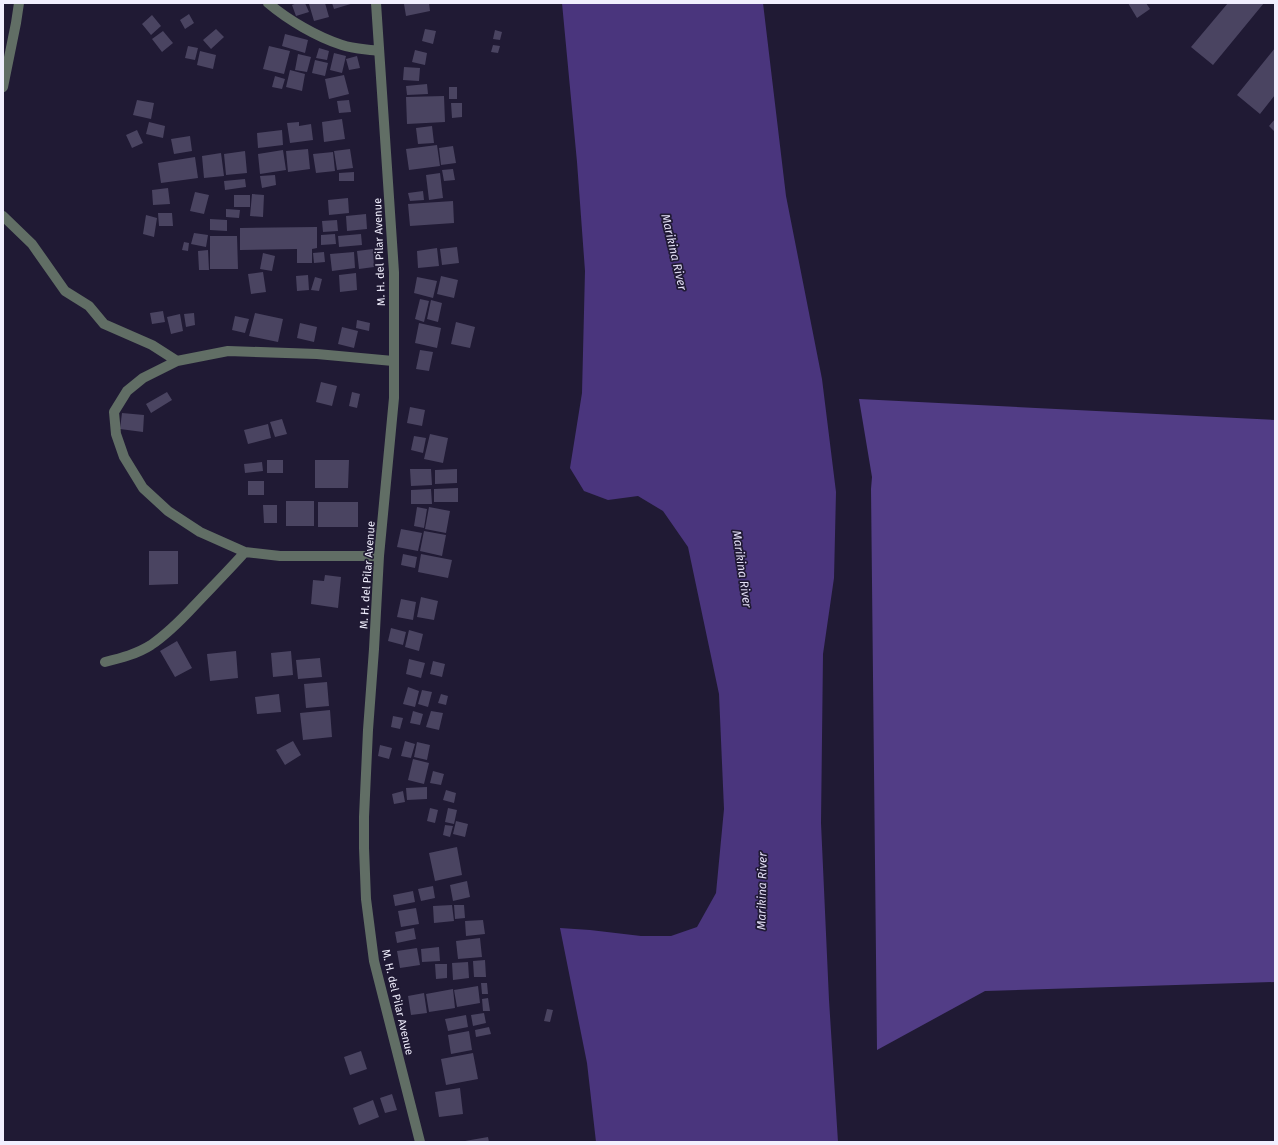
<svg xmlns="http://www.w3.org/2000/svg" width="1278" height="1145" font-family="'Fira Sans',sans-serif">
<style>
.forest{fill:#523d86}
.water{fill:#4a357d}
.building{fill:#4a4461}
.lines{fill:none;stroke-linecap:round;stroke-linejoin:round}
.minor{stroke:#616e65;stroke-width:10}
.labels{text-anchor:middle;stroke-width:3.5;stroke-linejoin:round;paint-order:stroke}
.street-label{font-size:11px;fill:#f1effe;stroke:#201a34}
.water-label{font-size:12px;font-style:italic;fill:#e1ddf3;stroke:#201a34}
</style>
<rect width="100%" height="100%" fill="#201a34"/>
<path class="forest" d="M 859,399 L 1275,420 L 1275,982 L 985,991 L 877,1050 L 871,489 L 872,477 Z"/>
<path class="water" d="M 562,3 L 763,3 L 786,196 L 822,379 L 836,492 L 834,578 L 823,654 L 821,823 L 829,1000 L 838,1142 L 596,1142 L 587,1063 L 560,928 L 590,930 L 641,936 L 671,936 L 697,927 L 716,893 L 724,809 L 719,694 L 688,547 L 663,511 L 638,496 L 608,500 L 584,491 L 570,468 L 582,393 L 585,271 L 577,162 Z"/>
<path class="building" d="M 297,3 L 305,3 L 309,12 L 296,16 L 292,5 Z
M 312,3 L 325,3 L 329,17 L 314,21 L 309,4 Z
M 332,3 L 354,3 L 334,9 Z
M 408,3 L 429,3 L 430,11 L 406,16 L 404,4 Z
M 1128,3 L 1146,3 L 1150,9 L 1137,18 Z
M 1228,3 L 1264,3 L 1213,65 L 1191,47 Z
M 189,14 L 194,23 L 185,29 L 180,20 Z
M 152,15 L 161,26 L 151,35 L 142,24 Z
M 216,29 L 224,37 L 211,49 L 203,40 Z
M 425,29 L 436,31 L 433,44 L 422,41 Z
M 495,30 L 502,32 L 500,40 L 493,39 Z
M 163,31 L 173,43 L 162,52 L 152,39 Z
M 285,34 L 308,40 L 305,53 L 282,46 Z
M 493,45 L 500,46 L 498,53 L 491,52 Z
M 188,46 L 198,48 L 195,60 L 185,58 Z
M 269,46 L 290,51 L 284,74 L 263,69 Z
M 319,48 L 329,51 L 327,60 L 316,58 Z
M 1275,48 L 1275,95 L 1260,114 L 1237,95 Z
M 415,50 L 427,53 L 425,65 L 412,62 Z
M 200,51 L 216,55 L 213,69 L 197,65 Z
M 334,53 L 346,56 L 342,73 L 330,70 Z
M 298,54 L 311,57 L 307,72 L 295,70 Z
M 357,56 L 360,68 L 349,70 L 346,59 Z
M 315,60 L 328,63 L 325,76 L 312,73 Z
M 404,67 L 420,68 L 419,81 L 403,80 Z
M 290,70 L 305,74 L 302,91 L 286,87 Z
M 344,75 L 349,94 L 329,99 L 325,79 Z
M 275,76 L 285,79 L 282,89 L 272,87 Z
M 427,84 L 428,94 L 407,95 L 406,86 Z
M 449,87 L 457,87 L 457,99 L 449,99 Z
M 444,96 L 445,122 L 407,124 L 406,97 Z
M 137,100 L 154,103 L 151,119 L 133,115 Z
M 349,100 L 351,112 L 339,113 L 337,101 Z
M 451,103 L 462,103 L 462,117 L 452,118 Z
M 342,119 L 345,139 L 324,142 L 322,122 Z
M 1275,119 L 1275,132 L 1269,126 Z
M 149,122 L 165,126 L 163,138 L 146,134 Z
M 299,122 L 299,126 L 311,124 L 313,140 L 290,143 L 287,123 Z
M 432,126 L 434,143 L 418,144 L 416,128 Z
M 137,130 L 143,143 L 132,148 L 126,135 Z
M 282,130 L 283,145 L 258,148 L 257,133 Z
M 190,136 L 192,151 L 174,154 L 171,139 Z
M 437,145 L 440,166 L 409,170 L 406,149 Z
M 453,146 L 456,163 L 441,165 L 439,148 Z
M 308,149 L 310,169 L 288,172 L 286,151 Z
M 350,149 L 353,168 L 337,170 L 334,151 Z
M 283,150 L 286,170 L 260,174 L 258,154 Z
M 245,151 L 247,173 L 226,175 L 224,154 Z
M 333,152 L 335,171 L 316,173 L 313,154 Z
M 221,153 L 224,176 L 204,178 L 202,156 Z
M 195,157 L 198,178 L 161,183 L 158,163 Z
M 453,169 L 455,180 L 444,181 L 442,170 Z
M 354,172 L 354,181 L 339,181 L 339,173 Z
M 440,173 L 443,198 L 429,200 L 426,175 Z
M 275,175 L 276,185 L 262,188 L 260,176 Z
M 245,179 L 246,187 L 225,190 L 224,181 Z
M 168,188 L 170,204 L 153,205 L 152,190 Z
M 423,191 L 424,200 L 410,201 L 408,193 Z
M 195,192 L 209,195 L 204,214 L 190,211 Z
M 252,194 L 264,195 L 263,217 L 250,216 Z
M 234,195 L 250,195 L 250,207 L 234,207 Z
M 348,198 L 349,213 L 329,215 L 328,200 Z
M 453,201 L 454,223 L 410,226 L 408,204 Z
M 226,209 L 240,210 L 239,218 L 226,217 Z
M 158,213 L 172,213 L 173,226 L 159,226 Z
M 366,214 L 367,229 L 347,231 L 346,216 Z
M 146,215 L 157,218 L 154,237 L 143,234 Z
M 210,219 L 227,220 L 227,231 L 210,230 Z
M 337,220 L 338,231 L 323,232 L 322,221 Z
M 317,227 L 317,248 L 312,249 L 312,263 L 297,263 L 297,249 L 240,250 L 240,228 Z
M 194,233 L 208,235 L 206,247 L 191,244 Z
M 335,234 L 336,244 L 321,245 L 321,235 Z
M 361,234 L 362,245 L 339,247 L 338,236 Z
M 210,236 L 237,236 L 238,269 L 210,269 Z
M 184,242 L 189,243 L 188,251 L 182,250 Z
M 457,247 L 459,263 L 442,265 L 440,249 Z
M 437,248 L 439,266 L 418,268 L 417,251 Z
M 373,249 L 374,267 L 359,269 L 357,251 Z
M 208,250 L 209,270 L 199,270 L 198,251 Z
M 324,252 L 325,262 L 314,263 L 313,253 Z
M 354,252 L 355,268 L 332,271 L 330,254 Z
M 263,253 L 275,256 L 272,271 L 260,269 Z
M 263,272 L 266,292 L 251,294 L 248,274 Z
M 356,273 L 357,290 L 340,292 L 339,275 Z
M 308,275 L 309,290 L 297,291 L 296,276 Z
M 441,276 L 458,280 L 454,298 L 437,294 Z
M 315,277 L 322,279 L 319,291 L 311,290 Z
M 417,277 L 437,281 L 433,298 L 414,293 Z
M 420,299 L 429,301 L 424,322 L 415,319 Z
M 431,300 L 442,303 L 438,322 L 427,319 Z
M 163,311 L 165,322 L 152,324 L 150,313 Z
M 194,313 L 195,325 L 186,327 L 184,314 Z
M 255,313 L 283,319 L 278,342 L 249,336 Z
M 180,314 L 183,331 L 171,334 L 167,317 Z
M 235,316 L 249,319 L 245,333 L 232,330 Z
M 357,320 L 370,323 L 369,331 L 356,328 Z
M 456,322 L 475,327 L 470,348 L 451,344 Z
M 300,323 L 317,327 L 314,342 L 297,338 Z
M 419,323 L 441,328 L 437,348 L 415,343 Z
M 342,327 L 358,331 L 354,348 L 338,344 Z
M 420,350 L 433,352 L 429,371 L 416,369 Z
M 321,382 L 337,386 L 332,406 L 316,402 Z
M 167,392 L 172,400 L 151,413 L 146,404 Z
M 352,392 L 360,394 L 357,408 L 349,406 Z
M 410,407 L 425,410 L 422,426 L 407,423 Z
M 122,413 L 144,415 L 143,432 L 120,429 Z
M 282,419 L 287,434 L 275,437 L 270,422 Z
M 268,424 L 271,438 L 248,444 L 244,430 Z
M 430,434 L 448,438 L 443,463 L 424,459 Z
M 414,436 L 426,438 L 423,453 L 411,450 Z
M 267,460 L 283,460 L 283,473 L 267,473 Z
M 315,460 L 349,460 L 348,488 L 315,488 Z
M 262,462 L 263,471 L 245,473 L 244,464 Z
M 410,469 L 431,469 L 432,485 L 411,486 Z
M 457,469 L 457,483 L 435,484 L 435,470 Z
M 248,481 L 264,481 L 264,495 L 248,495 Z
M 458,488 L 458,502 L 434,502 L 434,489 Z
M 431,489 L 432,504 L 411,504 L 411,490 Z
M 286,501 L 314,501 L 314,526 L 286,526 Z
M 318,502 L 358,502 L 358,527 L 318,527 Z
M 263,505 L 277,505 L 277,523 L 264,523 Z
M 417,507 L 427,509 L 424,528 L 414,526 Z
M 429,507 L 450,511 L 446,533 L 425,529 Z
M 401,529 L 422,533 L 418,551 L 397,547 Z
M 424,531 L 446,535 L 442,556 L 420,551 Z
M 149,551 L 178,551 L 178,584 L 149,585 Z
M 403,554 L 417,557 L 415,568 L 401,565 Z
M 421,554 L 452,560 L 448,578 L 418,572 Z
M 325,575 L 341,577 L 338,608 L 311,604 L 313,580 L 324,581 Z
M 421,597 L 438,601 L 434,620 L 417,617 Z
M 401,599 L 416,602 L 413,620 L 397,617 Z
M 391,628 L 406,632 L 403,645 L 388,641 Z
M 409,630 L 423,634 L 419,651 L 405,647 Z
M 177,641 L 192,668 L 175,677 L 160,651 Z
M 236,651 L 238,678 L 210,681 L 207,654 Z
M 291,651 L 293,675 L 273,677 L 271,653 Z
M 320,658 L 322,677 L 298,679 L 296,660 Z
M 409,659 L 425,663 L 421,678 L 406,674 Z
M 433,661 L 445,664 L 442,677 L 430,674 Z
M 327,682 L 329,706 L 306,708 L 304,684 Z
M 408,687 L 419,691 L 415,707 L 403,704 Z
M 422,690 L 432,692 L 428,707 L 418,704 Z
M 279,694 L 281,712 L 257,714 L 255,697 Z
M 441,694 L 448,696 L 446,705 L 438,703 Z
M 330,710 L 332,737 L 303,740 L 300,713 Z
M 413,711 L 423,714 L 420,725 L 410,723 Z
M 431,711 L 443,713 L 439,730 L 426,727 Z
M 393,716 L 403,718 L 400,729 L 391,727 Z
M 293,741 L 301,755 L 285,765 L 276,750 Z
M 405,741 L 415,744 L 411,758 L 401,756 Z
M 417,742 L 430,745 L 427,760 L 414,757 Z
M 380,745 L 392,748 L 389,759 L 378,756 Z
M 413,759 L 429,763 L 424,784 L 408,780 Z
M 433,771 L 444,774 L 441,785 L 430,783 Z
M 427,787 L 427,799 L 407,800 L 406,788 Z
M 446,790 L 456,793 L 454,803 L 443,800 Z
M 403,791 L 405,802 L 394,804 L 392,794 Z
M 430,808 L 438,810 L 435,823 L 427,821 Z
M 448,808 L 457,810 L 454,824 L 445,822 Z
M 456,821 L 468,824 L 465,837 L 453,834 Z
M 445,825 L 453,826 L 450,837 L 443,835 Z
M 457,847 L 462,875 L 435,881 L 429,853 Z
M 467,881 L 470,897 L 453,901 L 450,885 Z
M 433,886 L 435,898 L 421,901 L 418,889 Z
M 413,891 L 415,902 L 395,906 L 393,895 Z
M 452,905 L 454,921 L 434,923 L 433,906 Z
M 454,905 L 464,905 L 465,918 L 455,919 Z
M 416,908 L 419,924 L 401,927 L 398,911 Z
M 483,920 L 485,934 L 466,936 L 465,921 Z
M 414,928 L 416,939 L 397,943 L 395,932 Z
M 480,938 L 482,957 L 458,959 L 456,941 Z
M 439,947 L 440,961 L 422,962 L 421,949 Z
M 417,948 L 420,965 L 400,968 L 397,951 Z
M 485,960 L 486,977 L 474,977 L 473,961 Z
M 468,962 L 469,978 L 453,980 L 452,963 Z
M 435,964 L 447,964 L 447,978 L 436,979 Z
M 481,983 L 487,983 L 488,994 L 482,994 Z
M 478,986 L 480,1003 L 457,1007 L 454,990 Z
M 453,989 L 455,1008 L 429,1012 L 426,994 Z
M 424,993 L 427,1013 L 411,1015 L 408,996 Z
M 488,998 L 490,1011 L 483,1011 L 482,999 Z
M 547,1009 L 553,1010 L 550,1022 L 544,1021 Z
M 484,1013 L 486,1023 L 473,1026 L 471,1015 Z
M 466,1015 L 468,1027 L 448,1031 L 445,1019 Z
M 489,1027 L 491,1034 L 476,1037 L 475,1030 Z
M 469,1031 L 472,1050 L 451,1054 L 448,1035 Z
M 361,1051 L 367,1069 L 350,1075 L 344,1057 Z
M 473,1053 L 478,1079 L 446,1085 L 441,1059 Z
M 460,1088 L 463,1114 L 439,1117 L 435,1092 Z
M 392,1094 L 397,1110 L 385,1113 L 380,1098 Z
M 373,1100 L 379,1117 L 359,1125 L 353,1108 Z
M 488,1137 L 489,1142 L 465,1142 L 465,1141 Z"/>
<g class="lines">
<path class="minor" d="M 268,3 C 288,20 317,37 342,45 C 353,49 367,49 379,51
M 376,3 L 394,272 L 394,398 L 379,556 L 374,649 L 368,730 L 364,817 L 364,848 L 366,899 L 374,961 L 420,1142
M 3,87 L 16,23 L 19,3
M 3,216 L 32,244 L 65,291 L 89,306 L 104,324 L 152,345 L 177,361
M 379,556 L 280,556 L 245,552 L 200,532 L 168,511 L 143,488 L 124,457 L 116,434 L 114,412 L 127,391 L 143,378 L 177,361 L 228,351 L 317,354 L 393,361
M 105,662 C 121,658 137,654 151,645 C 167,634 181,620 194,606 C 211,588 228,571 245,552"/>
</g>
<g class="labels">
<g class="street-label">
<text transform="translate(379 252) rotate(-92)" y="4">M. H. del Pilar Avenue</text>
<text transform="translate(367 575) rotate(-86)" y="4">M. H. del Pilar Avenue</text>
<text transform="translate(398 1002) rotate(77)" y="4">M. H. del Pilar Avenue</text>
</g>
<g class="water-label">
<text transform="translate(674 252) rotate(77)" y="4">Marikina River</text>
<text transform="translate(742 569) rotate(82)" y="4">Marikina River</text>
<text transform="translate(762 891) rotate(-89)" y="4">Marikina River</text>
</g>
</g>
<rect width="1278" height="1145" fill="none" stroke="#f1effe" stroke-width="8"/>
</svg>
